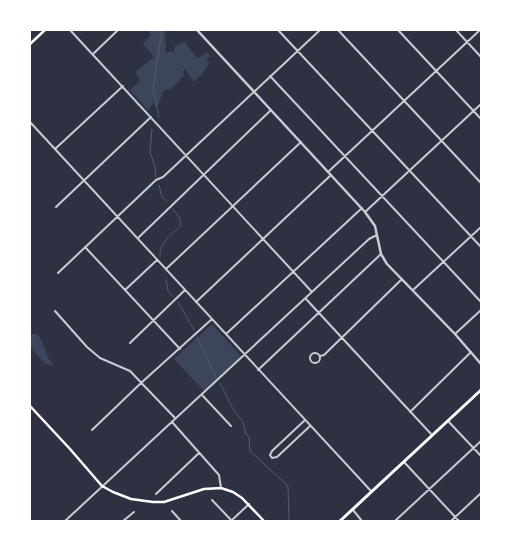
<svg xmlns="http://www.w3.org/2000/svg" width="511" height="551" font-family="Inter,sans-serif">
<style>
.green{fill:#3c4559}
.lines{fill:none;stroke-linecap:round;stroke-linejoin:round}
.stream{stroke:#4f5d75;stroke-width:1}
.minor{stroke:#caccd0;stroke-width:2}
.tertiary{stroke:#caccd0;stroke-width:2.5}
.secondary{stroke:#fff;stroke-width:2.5}
.primary{stroke:#fff;stroke-width:3}
</style>
<rect width="100%" height="100%" fill="#2d3142"/>
<path class="green" d="M 147,30 L 165,30 L 166,54 L 170,51 L 174,52 L 175,46 L 184,41 L 197,58 L 207,53 L 211,56 L 206,60 L 209,63 L 202,74 L 194,82 L 185,69 L 182,72 L 185,75 L 171,89 L 163,91 L 159,104 L 155,107 L 154,102 L 148,110 L 130,90 L 140,81 L 135,72 L 154,57 L 143,44 L 151,35 Z
M 212,324 L 241,356 L 204,391 L 174,359 Z
M 30,334 L 37,334 C 46,344 44,355 54,366 L 45,364 L 30,347 Z"/>
<g class="lines">
<path class="stream" d="M 159,117 L 153,89 L 162,30
M 152,129 L 150,152 L 155,167 L 156,177
M 159,185 L 162,197 L 167,202
M 160,257 C 159,242 172,235 181,225 L 179,217 L 172,208
M 166,280 L 168,291 L 172,296
M 178,302 L 194,330
M 197,337 L 216,377
M 220,383 L 233,409 L 243,422 L 246,434 L 249,437 L 250,451 L 288,486 L 289,521"/>
<path class="minor" d="M 70,30 L 312,292
M 278,30 L 481,247
M 338,30 L 481,183
M 398,30 L 481,119
M 456,30 L 481,57
M 93,54 L 118,30
M 270,76 L 481,302
M 30,122 L 371,491
M 55,149 L 123,86
M 328,172 L 480,30
M 56,207 L 151,117
M 365,212 L 481,104
M 138,238 L 271,110
M 85,247 L 180,349
M 166,269 L 301,142
M 58,273 L 156,180 L 163,177 L 320,30
M 125,290 L 157,260
M 413,290 L 481,227
M 306,299 L 432,435
M 196,302 L 331,175
M 55,311 L 87,347 L 100,358 L 130,371 L 175,418
M 226,334 L 362,208
M 455,334 L 481,310
M 130,343 L 185,290
M310 358a5 5 0 1 1 10 0a5 5 0 1 1-10 0Z
M 320,356 L 324,355 L 402,279
M 258,370 L 381,254
M 202,395 L 231,426
M 410,412 L 471,352
M 305,420 L 272,451 L 270,455 L 272,458 L 277,457 L 310,426
M 448,421 L 481,456
M 172,422 L 219,475 L 221,488
M 92,430 L 141,383 L 212,319
M 404,462 L 459,521
M 156,494 L 199,453
M 212,500 L 232,521
M 353,510 L 362,521
M 172,511 L 181,521
M 65,521 L 369,239 L 377,235
M 123,521 L 134,512
M 231,521 L 249,504
M 395,521 L 481,441
M 451,521 L 481,493"/>
<path class="tertiary" d="M 197,30 L 365,212 L 375,226 L 381,254 L 387,264 L 455,334 L 481,364"/>
<path class="secondary" d="M 30,44 L 45,30
M 30,406 L 70,449 L 102,486 L 113,492 L 131,499 L 153,502 L 164,502 L 204,489 L 221,488 L 233,492 L 242,498 L 264,521"/>
<path class="primary" d="M 340,521 L 481,390"/>
</g>
<rect width="511" height="551" fill="none" stroke="#ffffff" stroke-width="62"/>
</svg>
